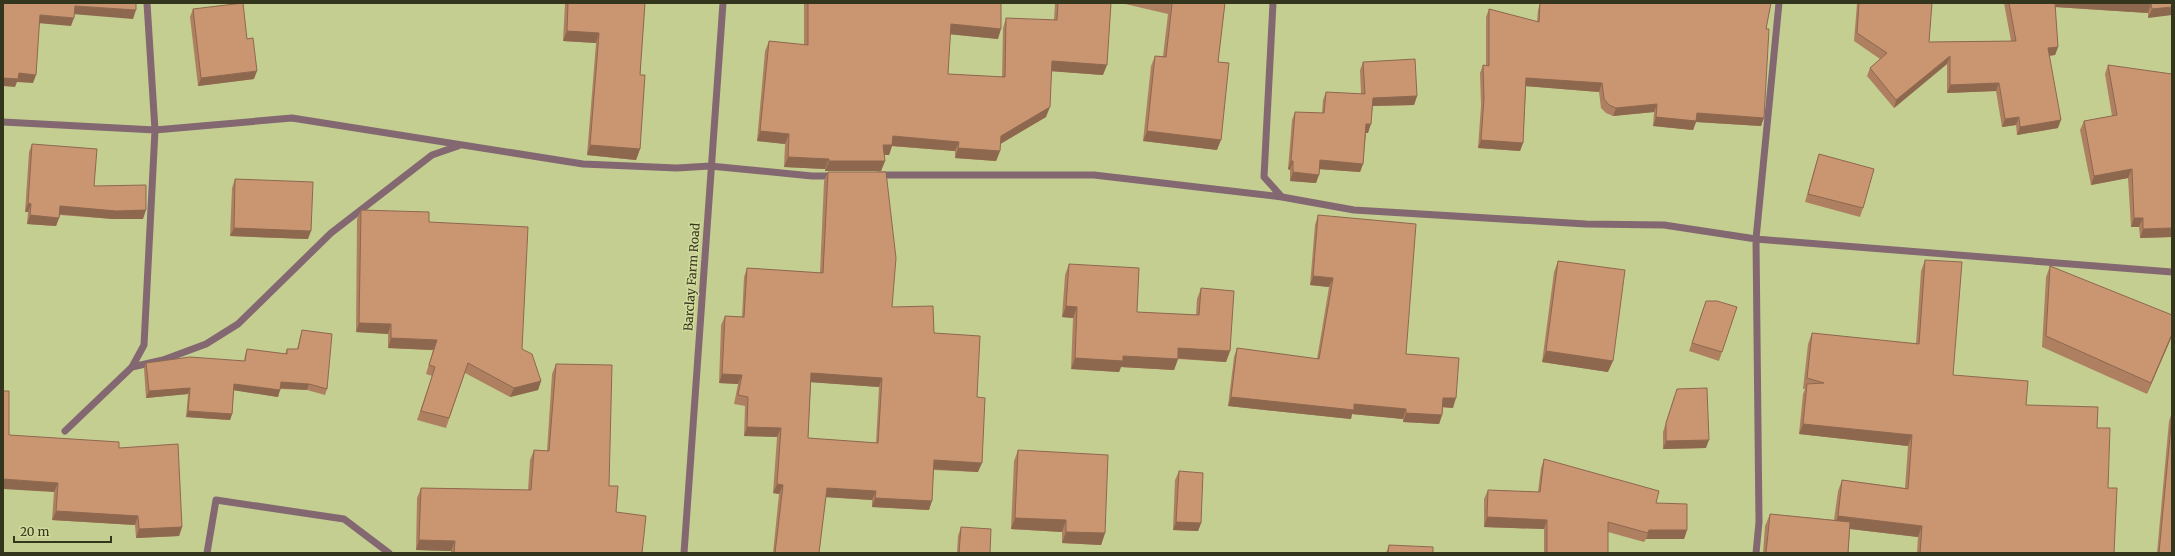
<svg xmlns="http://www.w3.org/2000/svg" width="2175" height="556" font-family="Merriweather,serif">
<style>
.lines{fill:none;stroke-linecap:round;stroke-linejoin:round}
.minor{stroke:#836872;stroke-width:7}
.wall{fill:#ae8061;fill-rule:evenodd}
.shaded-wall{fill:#8d684f}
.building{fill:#ca9571;stroke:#8d684f;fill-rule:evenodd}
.labels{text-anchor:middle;stroke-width:3;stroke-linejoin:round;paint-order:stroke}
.street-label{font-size:12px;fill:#33361d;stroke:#d2db9d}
</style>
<rect width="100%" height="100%" fill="#c5ce91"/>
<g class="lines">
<path class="minor" d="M 1273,3 L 1264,177 L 1282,197
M 3,122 L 155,130 L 292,118 L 583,164 L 677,168 L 710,166 L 812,176 L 836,176
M 878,175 L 1094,175 L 1282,197 L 1354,210 L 1586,224 L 1664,225 L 1756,239 L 2172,272
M 132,367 L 163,360 L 206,344 L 238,324 L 331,233 L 432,155 L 458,146
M 65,431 L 132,367 L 144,345 L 155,130 L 147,3
M 207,553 L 216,500 L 344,519 L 389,553
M 684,553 L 723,3
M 1756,553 L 1759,522 L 1756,239 L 1779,3"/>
</g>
<path class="wall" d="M 565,3 L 645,3 L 640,75 L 640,149 L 636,160 L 587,155 L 596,43 L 563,41 Z
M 804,3 L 1001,3 L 998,39 L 950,34 L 948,74 L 1002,77 L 1003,28 L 1006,18 L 1054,20 L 1055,3 L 1111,3 L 1103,75 L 1051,71 L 1046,117 L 1000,144 L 1000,151 L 996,161 L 955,158 L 955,151 L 892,146 L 889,155 L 884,155 L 885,161 L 881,171 L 825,171 L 825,169 L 784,167 L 785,144 L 757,141 L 765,51 L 769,41 L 804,45 Z
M 1121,3 L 1225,3 L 1218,62 L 1217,150 L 1143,141 L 1151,66 L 1155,56 L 1163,56 L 1168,14 Z
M 1540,3 L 1771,3 L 1766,29 L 1761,126 L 1696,122 L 1693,130 L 1653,126 L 1654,112 L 1613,116 L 1606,113 L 1601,108 L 1599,92 L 1526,86 L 1523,143 L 1520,151 L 1478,148 L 1481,106 L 1480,73 L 1483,65 L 1486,65 L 1486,17 L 1489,9 L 1537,22 L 1538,10 Z
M 1857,3 L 1932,3 L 1929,42 L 2011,41 L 2004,3 L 2172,3 L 2148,18 L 2148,13 L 2055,7 L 2058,47 L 2055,55 L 2049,56 L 2058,128 L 2017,135 L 2016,125 L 2002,127 L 1996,91 L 1947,93 L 1947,64 L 1894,108 L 1867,76 L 1870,68 L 1880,59 L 1854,41 Z
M 193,9 L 254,79 L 198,86 L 190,17 Z
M 1363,62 L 1417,96 L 1414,105 L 1373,106 L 1368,133 L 1366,133 L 1363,164 L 1360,172 L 1320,169 L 1316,183 L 1290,181 L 1290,170 L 1288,169 L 1292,120 L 1295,112 L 1322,113 L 1323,100 L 1326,92 L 1361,94 L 1360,70 Z
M 2108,65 L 2172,237 L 2140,238 L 2139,227 L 2131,227 L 2128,178 L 2091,185 L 2080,130 L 2084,121 L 2112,116 L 2105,74 Z
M 32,144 L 94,186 L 143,219 L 113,219 L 60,215 L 59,218 L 56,226 L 27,224 L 28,212 L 25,212 L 29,152 Z
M 1819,154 L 1863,208 L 1860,217 L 1805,202 L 1816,163 Z
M 828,172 L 892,307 L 934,333 L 977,397 L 978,472 L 934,470 L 929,510 L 872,507 L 872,500 L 826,497 L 819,553 L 773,553 L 779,494 L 773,493 L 777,437 L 744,436 L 745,406 L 734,404 L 738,384 L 719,383 L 721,325 L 725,316 L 742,317 L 744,277 L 747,268 L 820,273 L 824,181 ZM 811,382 L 879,387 L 876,443 L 808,438 Z
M 235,179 L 308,239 L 230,236 L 232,188 Z
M 361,210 L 429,222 L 522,349 L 541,381 L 538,390 L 510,397 L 465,373 L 446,428 L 417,420 L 432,376 L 426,374 L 433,350 L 388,348 L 388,334 L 356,332 L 357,219 Z
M 1318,215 L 1406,354 L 1453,408 L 1443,407 L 1442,415 L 1439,424 L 1403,422 L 1403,419 L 1352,414 L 1351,419 L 1228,406 L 1234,357 L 1237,348 L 1317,359 L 1329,287 L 1310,285 L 1315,225 Z
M 1925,260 L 1953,375 L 2026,405 L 2097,428 L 2108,488 L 2114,553 L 1917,553 L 1918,537 L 1850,529 L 1848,553 L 1763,553 L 1765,526 L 1770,514 L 1834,520 L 1838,491 L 1842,480 L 1905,488 L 1908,446 L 1799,434 L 1803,394 L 1805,389 L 1803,389 L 1808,344 L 1812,333 L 1916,344 L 1921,271 Z
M 1558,261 L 1608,372 L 1542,362 L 1554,272 Z
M 1069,264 L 1137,312 L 1196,315 L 1197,299 L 1201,288 L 1230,351 L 1226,362 L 1178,359 L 1174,370 L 1121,367 L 1119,372 L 1071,369 L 1073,318 L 1062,317 L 1065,275 Z
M 2050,266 L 2172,336 L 2147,394 L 2042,347 L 2046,277 Z
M 1703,309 L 1722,352 L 1719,361 L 1689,351 Z
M 302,330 L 327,389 L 325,395 L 307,390 L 280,389 L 278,397 L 234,390 L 232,414 L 230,420 L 186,417 L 188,394 L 146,398 L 144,369 L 146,363 L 244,361 L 245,355 L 247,349 L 285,354 L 287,349 L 297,349 L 300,337 Z
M 556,364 L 609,486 L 616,512 L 642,553 L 451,553 L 451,551 L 416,550 L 417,498 L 421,488 L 528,490 L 530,460 L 534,450 L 547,451 L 552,374 Z
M 1674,397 L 1706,448 L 1663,449 L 1663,432 Z
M 2172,412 L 2172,553 L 2157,553 L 2169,421 Z
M 9,435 L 119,448 L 182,527 L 179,536 L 136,538 L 135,525 L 52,520 L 54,492 Z
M 1018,450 L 1105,533 L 1101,545 L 1062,543 L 1062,532 L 1011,529 L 1014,461 Z
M 1544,459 L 1656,503 L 1687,530 L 1684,539 L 1646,539 L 1644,542 L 1608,532 L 1608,553 L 1544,553 L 1544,529 L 1484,527 L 1484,499 L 1488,490 L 1538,492 L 1541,468 Z
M 1179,471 L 1201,523 L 1198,531 L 1173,530 L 1175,480 Z
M 961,527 L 990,553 L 957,553 L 958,536 Z
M 1389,545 L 1433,553 L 1386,553 Z"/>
<path class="shaded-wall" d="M 2056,3 L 2135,3 L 2151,4 L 2148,13 L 2055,7 Z
M 75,6 L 136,10 L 133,19 L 72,14 Z
M 2172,7 L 2172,15 L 2148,18 L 2152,9 Z
M 40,15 L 74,18 L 71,26 L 37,23 Z
M 951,24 L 1001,29 L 998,39 L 947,34 Z
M 567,31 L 599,33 L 596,43 L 563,41 Z
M 2058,47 L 2055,55 L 2045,56 L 2048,48 Z
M 1950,56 L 1947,64 L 1894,108 L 1896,100 Z
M 1052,61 L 1107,65 L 1103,75 L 1048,71 Z
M 257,71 L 254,79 L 198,86 L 201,78 Z
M 19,73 L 36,75 L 33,83 L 17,82 L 15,87 L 3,86 L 3,78 Z
M 1526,78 L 1602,83 L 1599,92 L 1523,86 Z
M 1999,83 L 1996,91 L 1947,93 L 1950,85 Z
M 1417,96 L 1414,105 L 1370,106 L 1373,98 Z
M 1657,104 L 1654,112 L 1613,116 L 1616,108 Z
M 1050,107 L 1046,117 L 997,146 L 1001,136 Z
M 1697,113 L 1764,118 L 1761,126 L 1696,122 L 1693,130 L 1653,126 L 1656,117 Z
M 2019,117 L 2016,125 L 2002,127 L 2005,119 Z
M 2061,120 L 2058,128 L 2017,135 L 2020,127 Z
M 1366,124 L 1371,124 L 1368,133 L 1363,133 Z
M 760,131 L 789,134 L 785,144 L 757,141 Z
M 1147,131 L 1221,140 L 1217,150 L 1143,141 Z
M 893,136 L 959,142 L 955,151 L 892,146 L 889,155 L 880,155 L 883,145 Z
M 1481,140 L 1523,143 L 1520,151 L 1478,148 Z
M 590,145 L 640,149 L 636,160 L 587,155 Z
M 958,148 L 1000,151 L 996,161 L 955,158 Z
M 788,157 L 829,159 L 825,169 L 784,167 Z
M 1320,160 L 1363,164 L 1360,172 L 1317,169 Z
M 829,161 L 885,161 L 881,171 L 825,171 Z
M 1291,161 L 1293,161 L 1290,170 L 1288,169 Z
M 2132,169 L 2128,178 L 2091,185 L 2094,176 Z
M 1293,172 L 1319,175 L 1316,183 L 1290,181 Z
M 28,203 L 31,204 L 28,212 L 25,212 Z
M 60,206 L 146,210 L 143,219 L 113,219 L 57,214 Z
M 30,215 L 59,218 L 56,226 L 27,224 Z
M 2134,218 L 2143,218 L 2139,227 L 2131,227 Z
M 234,228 L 311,231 L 308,239 L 230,236 Z
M 2172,228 L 2172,237 L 2140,238 L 2143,229 Z
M 1313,276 L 1333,278 L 1329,287 L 1310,285 Z
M 1066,306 L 1077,307 L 1073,318 L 1062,317 Z
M 359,323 L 391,324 L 388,334 L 356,332 Z
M 2172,334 L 2172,336 L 2147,394 L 2151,383 Z
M 391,338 L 437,340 L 433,350 L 388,348 Z
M 1178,348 L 1230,351 L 1226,362 L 1174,358 Z
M 1546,351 L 1613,361 L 1608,372 L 1542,362 Z
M 1123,356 L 1178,359 L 1174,370 L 1121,367 L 1119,372 L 1071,369 L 1075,358 Z
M 811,373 L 882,378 L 879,387 L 808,382 Z
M 722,374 L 742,375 L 738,384 L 719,383 Z
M 541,381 L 538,390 L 510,397 L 514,388 Z
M 281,382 L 309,384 L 307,390 L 279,388 Z
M 234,384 L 280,390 L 278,397 L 232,390 Z
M 190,388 L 188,394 L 146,398 L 149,391 Z
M 1231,397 L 1354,404 L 1406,409 L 1403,419 L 1352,414 L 1351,419 L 1228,406 Z
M 1443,398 L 1456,398 L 1453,408 L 1440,407 Z
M 188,411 L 232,414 L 230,420 L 186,417 Z
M 1406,413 L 1442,415 L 1439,424 L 1403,422 Z
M 1803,424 L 1912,435 L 1908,446 L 1799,434 Z
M 747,427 L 781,428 L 777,437 L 744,436 Z
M 1709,440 L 1706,448 L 1663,449 L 1666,441 Z
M 934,460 L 982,463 L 978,472 L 931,469 Z
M 3,479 L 58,483 L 54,492 L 3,489 Z
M 777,484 L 783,485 L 779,494 L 773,493 Z
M 827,488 L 876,491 L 872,500 L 823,497 Z
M 875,498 L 932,501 L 929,510 L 872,507 Z
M 56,511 L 138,516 L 135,525 L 52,520 Z
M 1838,516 L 1922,526 L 1918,537 L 1834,527 Z
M 1487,517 L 1547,520 L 1544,529 L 1484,527 Z
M 1015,518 L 1066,520 L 1062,532 L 1011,529 Z
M 1176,522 L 1201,523 L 1198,531 L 1173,530 Z
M 182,527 L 179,536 L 136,538 L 139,529 Z
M 1649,530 L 1687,530 L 1684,539 L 1646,539 Z
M 1066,532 L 1105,533 L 1101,545 L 1062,543 Z
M 419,540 L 455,541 L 451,551 L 416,550 Z"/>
<path class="building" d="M 3,3 L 136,3 L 136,10 L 75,6 L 74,18 L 40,15 L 36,75 L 19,73 L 18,79 L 3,78 Z
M 243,3 L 247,39 L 253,38 L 257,71 L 201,78 L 193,9 Z
M 568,3 L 645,3 L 640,75 L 645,75 L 640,149 L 590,145 L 599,33 L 567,31 Z
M 808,3 L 1001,3 L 1001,29 L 951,24 L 948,74 L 1005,77 L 1006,18 L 1057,20 L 1058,3 L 1111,3 L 1107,65 L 1052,61 L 1050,107 L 1001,136 L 1000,151 L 958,148 L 959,142 L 893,136 L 892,145 L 883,145 L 885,161 L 829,161 L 829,159 L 788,157 L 789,134 L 760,131 L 769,41 L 808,45 Z
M 1169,3 L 1225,3 L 1218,62 L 1229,63 L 1221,140 L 1147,131 L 1155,56 L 1166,57 L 1172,4 Z
M 1540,3 L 1771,3 L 1766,29 L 1769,29 L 1764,118 L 1697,113 L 1696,121 L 1656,117 L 1657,104 L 1616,108 L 1609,105 L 1604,99 L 1602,83 L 1526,78 L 1523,143 L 1481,140 L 1484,98 L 1483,65 L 1489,66 L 1489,9 L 1539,22 Z
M 1859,3 L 1932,3 L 1929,42 L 2016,41 L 2009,3 L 2055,3 L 2058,47 L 2048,48 L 2061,120 L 2020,127 L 2019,117 L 2005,119 L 1999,83 L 1950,85 L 1950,56 L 1896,100 L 1870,68 L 1887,53 L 1857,33 Z
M 2135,3 L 2172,3 L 2172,7 L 2152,9 L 2151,4 Z
M 1415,59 L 1417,96 L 1373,98 L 1371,124 L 1366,124 L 1363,164 L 1320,160 L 1319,175 L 1293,172 L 1293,161 L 1291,161 L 1295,112 L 1324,113 L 1326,92 L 1365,94 L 1363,62 Z
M 2108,65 L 2172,74 L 2172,228 L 2143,229 L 2143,218 L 2134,218 L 2132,169 L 2094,176 L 2084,121 L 2117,115 Z
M 32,144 L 97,149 L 94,186 L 146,185 L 146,210 L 116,211 L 60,206 L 59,218 L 30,215 L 31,204 L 28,203 Z
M 1819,154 L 1874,169 L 1863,208 L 1808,194 Z
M 828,172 L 886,172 L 896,258 L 892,307 L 933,306 L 934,333 L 980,336 L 977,397 L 985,398 L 982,463 L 934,460 L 932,501 L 875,498 L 876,491 L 827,488 L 819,553 L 775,553 L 783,485 L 777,484 L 781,428 L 747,427 L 748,397 L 738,395 L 742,375 L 722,374 L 725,316 L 744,317 L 747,268 L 823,273 ZM 811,373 L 882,378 L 878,443 L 808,438 Z
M 235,179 L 313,182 L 311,231 L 234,228 Z
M 361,210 L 429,212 L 429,222 L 528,227 L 522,349 L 532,354 L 541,381 L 514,388 L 468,363 L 449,418 L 421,411 L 435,367 L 429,365 L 437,340 L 391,338 L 391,324 L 359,323 Z
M 1318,215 L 1416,224 L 1406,354 L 1459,358 L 1456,398 L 1443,398 L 1442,415 L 1406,413 L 1406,409 L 1354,404 L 1354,410 L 1231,397 L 1237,348 L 1319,359 L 1333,278 L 1313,276 Z
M 1925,260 L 1962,262 L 1953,375 L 2028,381 L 2026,405 L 2098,407 L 2097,428 L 2110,428 L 2108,488 L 2117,488 L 2114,553 L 1920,553 L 1922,526 L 1838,516 L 1842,480 L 1908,489 L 1912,435 L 1803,424 L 1807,384 L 1824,383 L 1807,378 L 1812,333 L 1919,344 Z
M 1558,261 L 1625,270 L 1613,361 L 1546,351 Z
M 1069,264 L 1139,268 L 1137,312 L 1199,315 L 1201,288 L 1234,291 L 1230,351 L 1178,348 L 1178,359 L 1123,356 L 1123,361 L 1075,358 L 1077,307 L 1066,306 Z
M 2050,266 L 2172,315 L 2172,334 L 2151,383 L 2046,336 Z
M 1706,301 L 1717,301 L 1737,307 L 1722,352 L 1692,343 Z
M 302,330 L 332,334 L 327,389 L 309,384 L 281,382 L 280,390 L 234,384 L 232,414 L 188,411 L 190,388 L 149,391 L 146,363 L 190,357 L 245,361 L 247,349 L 287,354 L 287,349 L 298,349 Z
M 556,364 L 612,365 L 609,486 L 618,486 L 616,512 L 646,516 L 642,553 L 454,553 L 455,541 L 419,540 L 421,488 L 531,490 L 534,450 L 549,451 Z
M 1707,388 L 1709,440 L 1666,441 L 1666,423 L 1677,389 Z
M 3,391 L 9,391 L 9,435 L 119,442 L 119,448 L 178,444 L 182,527 L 139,529 L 138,516 L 56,511 L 58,483 L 3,479 Z
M 2172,415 L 2172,553 L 2159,553 Z
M 1018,450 L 1108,455 L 1105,533 L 1066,532 L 1066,520 L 1015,518 Z
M 1544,459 L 1659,491 L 1656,503 L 1687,504 L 1687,530 L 1649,530 L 1648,533 L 1608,522 L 1608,553 L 1547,553 L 1547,520 L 1487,517 L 1488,490 L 1540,492 Z
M 1179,471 L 1203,473 L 1201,523 L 1176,522 Z
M 1770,514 L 1850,522 L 1848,553 L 1766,553 Z
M 961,527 L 991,529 L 990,553 L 959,553 Z
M 1389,545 L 1433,547 L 1433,553 L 1388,553 Z"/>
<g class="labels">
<g class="street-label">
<text transform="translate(692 277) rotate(-86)" y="4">Barclay Farm Road</text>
</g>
</g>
<rect width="2175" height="556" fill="none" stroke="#33361d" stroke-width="8"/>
<path d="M14 536v6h97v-6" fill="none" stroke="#33361d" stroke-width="2"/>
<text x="20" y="536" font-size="12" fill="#33361d" stroke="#d2db9d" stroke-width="3" paint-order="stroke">20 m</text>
</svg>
